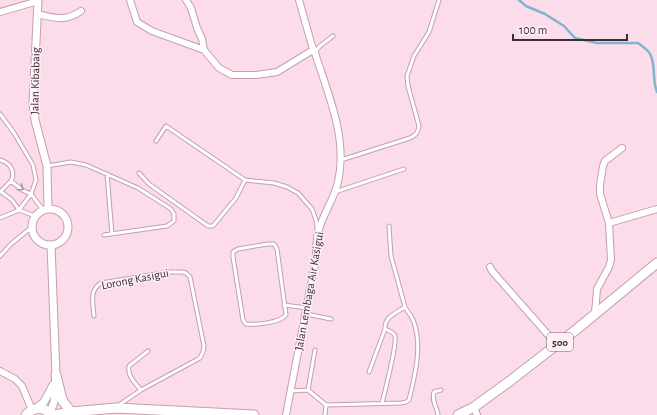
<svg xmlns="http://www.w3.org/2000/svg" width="657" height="415" font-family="'Alegreya Sans',sans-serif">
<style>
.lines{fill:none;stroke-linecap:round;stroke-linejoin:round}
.stream{stroke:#7fb5cd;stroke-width:2.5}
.service-casing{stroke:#c39faf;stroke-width:5}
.minor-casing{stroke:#c39faf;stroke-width:8}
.tertiary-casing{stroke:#c39faf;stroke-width:9}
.primary-casing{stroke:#c39faf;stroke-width:11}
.service{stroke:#fff;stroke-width:3}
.minor{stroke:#fff;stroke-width:6}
.tertiary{stroke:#fff;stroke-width:7}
.primary{stroke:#fff;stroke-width:9}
.oneway{stroke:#9d9699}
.labels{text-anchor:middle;stroke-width:3;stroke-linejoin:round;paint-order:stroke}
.shield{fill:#feeef5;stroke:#76676d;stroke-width:1}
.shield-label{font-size:11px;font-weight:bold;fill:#3b2d33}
.street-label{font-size:12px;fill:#3b2d33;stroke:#feeef5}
</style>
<rect width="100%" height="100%" fill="#fcdcea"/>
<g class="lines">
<path class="stream" d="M 519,0 L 526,6 L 545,14 L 564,26 L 575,38 L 597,43 L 638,43 C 642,46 648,50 650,54 C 656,64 652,81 657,92"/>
<g class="service-casing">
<path id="service" d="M 315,52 L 320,46 L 333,36
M 0,114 L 14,133 L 33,165 L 36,180 L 31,194 L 19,210 L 0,218
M 156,141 L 166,126 L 245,180 L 274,183 L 287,187 L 298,193 L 312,209 L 316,220 L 317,229
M 0,160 C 10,163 16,171 11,181 L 22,190 L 31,194 L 43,210
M 341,160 L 410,138 C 416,135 418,133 419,126 L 408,86 L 407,76 L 414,56 L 429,32 L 439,0
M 47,166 L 71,162 L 86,165 L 138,188 L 171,209 L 174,214 L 174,221 L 167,226 L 104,235
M 139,173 L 149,184 L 208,226 L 213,226 L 236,198 L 245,180
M 107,174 L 112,234
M 0,191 L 12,200 L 19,210 L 35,216
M 1,191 L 11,181
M 335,192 L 404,169
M 268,244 L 274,244 L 277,249 L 286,315 C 280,323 255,325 246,324 L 243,320 L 233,257 L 233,252 L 238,249 Z
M 0,256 L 11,244 L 32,227
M 284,305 L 307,308
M 306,314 L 331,319
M 94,316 C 93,304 89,290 101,283 L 169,272 L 182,272 L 186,273 L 190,277 L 204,346 L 203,352 L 200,358 L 141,390 L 119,405
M 369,372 L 385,329
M 141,390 C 135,383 127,376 129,366 L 148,351
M 308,390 L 315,350
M 291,391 L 308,390 L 326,405 L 401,403 L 406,402 L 409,400 C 415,376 423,344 413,320 C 411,315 407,311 405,307
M 382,403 C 385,391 397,345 395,336 C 394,332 389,331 385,329 C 384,317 396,313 405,307 L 391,256 L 389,226
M 325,415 L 326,405
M 438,415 C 437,406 431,402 434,392 L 441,390"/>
</g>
<g class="minor-casing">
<path id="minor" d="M 130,0 L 137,22 L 152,31 L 204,50
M 186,0 L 191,8 L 197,28 L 202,39 L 204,50 L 219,68 L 232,75 L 256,75 L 277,72 L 313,50
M 0,12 L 38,1
M 37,14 C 55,18 65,22 81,11
M 609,223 L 657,209
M 490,267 L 492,271 L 557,345
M 595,313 L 597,289 L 609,267 L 611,260 L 609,223 L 600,194 L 600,185 L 603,166 L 605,161 L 622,148
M 0,371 L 15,379 L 22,386 L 32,410
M 474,407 L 477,415
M 286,415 L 316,258 C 316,250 316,241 318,233 C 322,215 334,200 338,182 C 348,138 328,94 315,53 L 312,46 L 299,0"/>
</g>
<g class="tertiary-casing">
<path id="tertiary" d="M 38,0 L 33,104 L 35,120 L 47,166 L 48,208
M32 227a18 18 0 1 1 36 0a18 18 0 1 1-36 0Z
M 36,408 L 44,402 L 53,385
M 50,413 L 54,402 L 56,375 L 51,245"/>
</g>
<g class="primary-casing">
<path id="primary" d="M 56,375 L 62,400 L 71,412
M 26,415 C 33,407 44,406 51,415
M 55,415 L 71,412 L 116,408 L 254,415
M 458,415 L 474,407 L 510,381 L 577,329 L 657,263"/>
</g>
<use href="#service" class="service"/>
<use href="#minor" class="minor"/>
<use href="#tertiary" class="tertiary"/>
<use href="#primary" class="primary"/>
</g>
<defs><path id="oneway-chevron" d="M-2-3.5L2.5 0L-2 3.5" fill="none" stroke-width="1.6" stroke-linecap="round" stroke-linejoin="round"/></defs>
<use class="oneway" href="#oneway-chevron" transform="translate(21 188) rotate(35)"/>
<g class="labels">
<rect class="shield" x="547" y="333" width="26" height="18" rx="3"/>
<g class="shield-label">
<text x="560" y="346">500</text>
</g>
<g class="street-label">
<text transform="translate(35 81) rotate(-89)" y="4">Jalan Kibabaig</text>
<text transform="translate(135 279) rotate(-11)" y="4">Lorong Kasigui</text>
<text transform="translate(309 291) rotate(-80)" y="4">Jalan Lembaga Air Kasigui</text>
</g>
</g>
<path d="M513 34v6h114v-6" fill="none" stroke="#3b2d33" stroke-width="2"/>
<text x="519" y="34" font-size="12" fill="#3b2d33" stroke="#feeef5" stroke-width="3" paint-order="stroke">100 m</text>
</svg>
